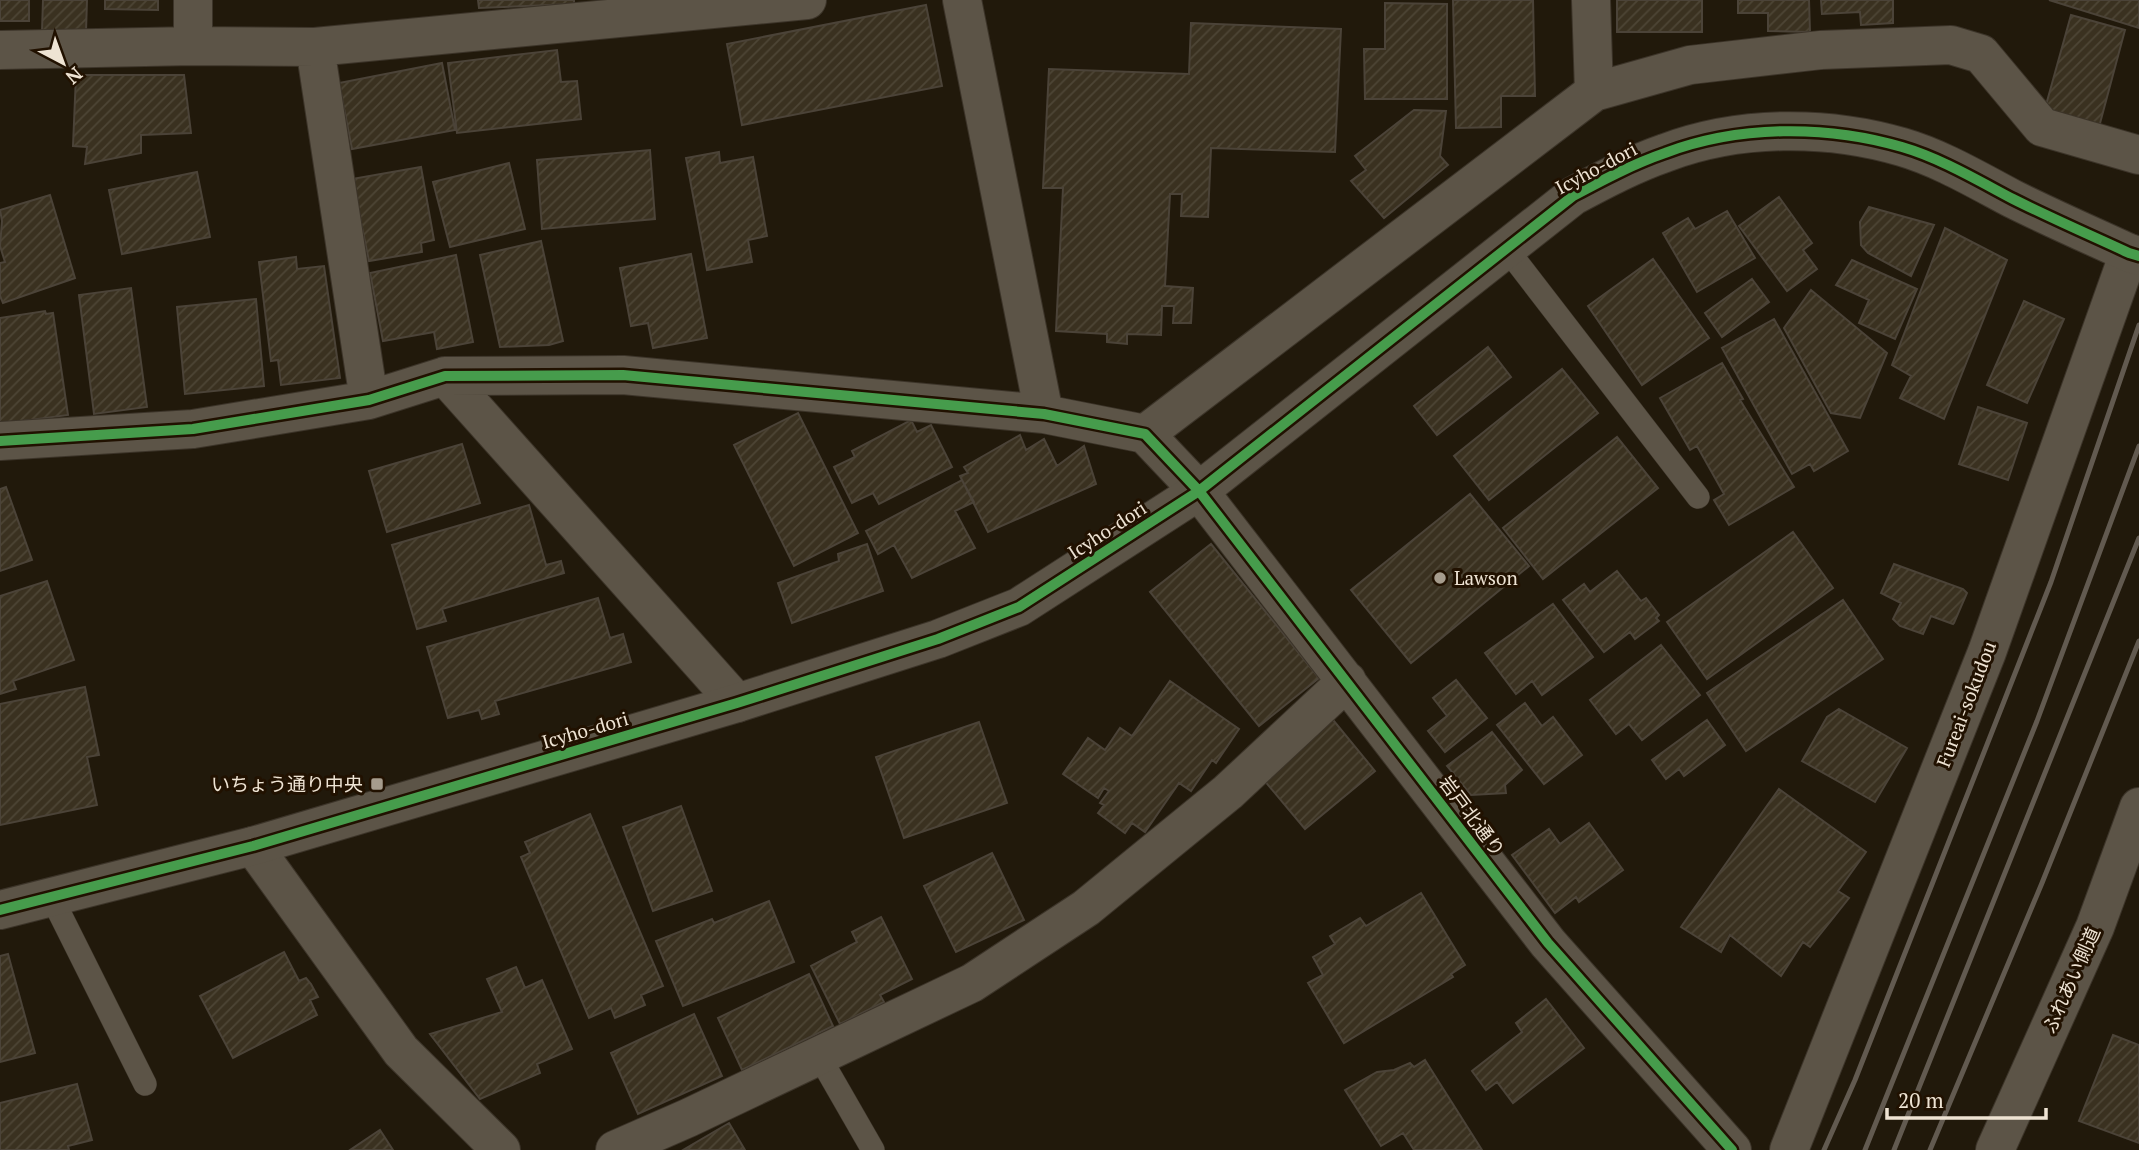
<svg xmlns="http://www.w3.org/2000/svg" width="2139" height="1150" font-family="'PT Serif','Noto Sans JP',serif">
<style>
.building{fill:url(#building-hatch);stroke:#4b4338;stroke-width:2}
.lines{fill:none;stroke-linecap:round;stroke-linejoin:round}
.service-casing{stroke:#3c3429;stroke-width:24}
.minor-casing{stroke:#3c3429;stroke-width:40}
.tertiary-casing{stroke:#3c3429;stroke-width:40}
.service{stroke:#5c5447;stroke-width:23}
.minor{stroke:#5c5447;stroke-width:38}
.tertiary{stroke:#5c5447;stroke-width:38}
.rail{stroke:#625a50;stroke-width:5}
.cycleway-casing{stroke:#211100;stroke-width:15}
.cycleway{stroke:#469c4c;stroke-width:10}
.poi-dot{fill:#a69c8d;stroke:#211100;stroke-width:2.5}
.labels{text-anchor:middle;stroke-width:6;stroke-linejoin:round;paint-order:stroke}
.street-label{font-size:19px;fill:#eee3d3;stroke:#211100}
.poi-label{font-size:19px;fill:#eee3d3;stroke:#211100;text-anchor:start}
</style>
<defs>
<pattern id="building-hatch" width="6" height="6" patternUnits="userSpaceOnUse" patternTransform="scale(1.75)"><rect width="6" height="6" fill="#3a3120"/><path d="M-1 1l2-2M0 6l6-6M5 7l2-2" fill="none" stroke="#4d4535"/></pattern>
</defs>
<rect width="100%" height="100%" fill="#21190b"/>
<path class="building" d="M 0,0 L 29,0 L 29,21 L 0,21 Z
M 43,0 L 87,0 L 86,32 L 42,31 Z
M 105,0 L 158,0 L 158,10 L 105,9 Z
M 478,0 L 574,0 L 574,4 L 479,8 Z
M 1453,0 L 1533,0 L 1535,96 L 1501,96 L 1501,127 L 1456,128 Z
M 1617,0 L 1702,0 L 1702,32 L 1617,32 Z
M 1738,0 L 1809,0 L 1810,32 L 1768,31 L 1768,13 L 1738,13 Z
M 1821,0 L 1893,0 L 1893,23 L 1861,25 L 1860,12 L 1822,14 Z
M 2049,0 L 2139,0 L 2139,28 Z
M 1385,3 L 1447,4 L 1447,99 L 1365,99 L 1364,49 L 1385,49 Z
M 926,5 L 942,86 L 742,125 L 727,44 Z
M 2071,15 L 2125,30 L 2099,127 L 2054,115 L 2046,105 Z
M 1191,23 L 1341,29 L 1335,152 L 1211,148 L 1208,217 L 1181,216 L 1182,194 L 1170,194 L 1165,286 L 1193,288 L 1191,323 L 1173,323 L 1174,306 L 1162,306 L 1161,335 L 1127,334 L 1127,344 L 1107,342 L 1107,334 L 1056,331 L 1063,188 L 1043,188 L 1049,69 L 1189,74 Z
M 557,50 L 561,82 L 577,81 L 581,119 L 457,133 L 448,63 Z
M 442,63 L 455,130 L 352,149 L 339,83 Z
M 76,75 L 184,75 L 191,133 L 141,135 L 141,153 L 85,164 L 87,147 L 73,146 Z
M 1414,110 L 1446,111 L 1440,156 L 1448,165 L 1384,218 L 1351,181 L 1366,170 L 1355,156 Z
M 650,150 L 655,219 L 542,229 L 537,160 Z
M 719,152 L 720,163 L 753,157 L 767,236 L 748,240 L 752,262 L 707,270 L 686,158 Z
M 509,163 L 525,229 L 450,247 L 433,182 Z
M 421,167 L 434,240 L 421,243 L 422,252 L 369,261 L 352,179 Z
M 197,172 L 210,237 L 122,254 L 109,190 Z
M 50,195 L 75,278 L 3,303 L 0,296 L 0,263 L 5,262 L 0,246 L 2,221 L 0,210 Z
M 1779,197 L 1812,243 L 1803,250 L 1817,269 L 1787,291 L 1739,226 Z
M 1869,207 L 1934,225 L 1911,276 L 1868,253 L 1861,245 L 1860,222 Z
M 1727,211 L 1755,258 L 1697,292 L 1663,233 L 1688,218 L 1695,229 Z
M 1945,228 L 2007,260 L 1944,419 L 1900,398 L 1911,376 L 1892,365 Z
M 541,241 L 563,341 L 549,345 L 500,347 L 480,255 Z
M 691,254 L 707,338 L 653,348 L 648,323 L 631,326 L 620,268 Z
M 456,255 L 473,342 L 437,349 L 434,332 L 383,341 L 370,273 Z
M 296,257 L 297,269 L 324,266 L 340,378 L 281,385 L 278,360 L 271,361 L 259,262 Z
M 1653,259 L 1709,338 L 1642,385 L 1588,306 Z
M 1852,260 L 1917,289 L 1895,339 L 1859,323 L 1869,300 L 1836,285 Z
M 1752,279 L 1769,302 L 1722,337 L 1705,313 Z
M 131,288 L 147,407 L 94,414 L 79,295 Z
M 1811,290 L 1887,353 L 1860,418 L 1831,413 L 1784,328 Z
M 256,299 L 264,386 L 185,394 L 177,307 Z
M 2024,301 L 2064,319 L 2027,403 L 1987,385 Z
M 45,311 L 46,314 L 53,313 L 68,415 L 0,424 L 0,318 Z
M 1774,319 L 1848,451 L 1814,471 L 1810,464 L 1792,474 L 1722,348 Z
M 1488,347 L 1511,377 L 1437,435 L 1414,406 Z
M 1722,363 L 1743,399 L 1740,400 L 1794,487 L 1729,525 L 1714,500 L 1724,494 L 1697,446 L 1690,450 L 1660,398 Z
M 1562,369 L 1598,413 L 1489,500 L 1454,456 Z
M 1978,407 L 2027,423 L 2008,480 L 1959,464 Z
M 798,413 L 858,533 L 794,566 L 734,445 Z
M 911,420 L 917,432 L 931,425 L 952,467 L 879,504 L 873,493 L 852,503 L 834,467 L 855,457 L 852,451 Z
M 1020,435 L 1026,450 L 1044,439 L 1057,466 L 1084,446 L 1096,484 L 988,532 L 960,476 L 968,473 L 964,467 Z
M 1617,437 L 1658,488 L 1543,579 L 1503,528 Z
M 462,444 L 480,503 L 387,532 L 369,471 Z
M 962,480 L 974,502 L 955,511 L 975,548 L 912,578 L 894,545 L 878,554 L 866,531 Z
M 6,487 L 32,560 L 0,571 L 0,489 Z
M 1470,494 L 1529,566 L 1411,663 L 1351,590 Z
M 529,505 L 546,565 L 561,561 L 564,573 L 442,609 L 446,621 L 417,629 L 392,545 Z
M 1793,532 L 1833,588 L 1707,679 L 1667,622 Z
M 867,544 L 883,591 L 792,623 L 778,583 L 839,561 L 838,554 Z
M 1211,544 L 1319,678 L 1259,726 L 1150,592 Z
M 1894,564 L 1963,589 L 1967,593 L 1954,623 L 1953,624 L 1931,616 L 1923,634 L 1900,626 L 1893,619 L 1901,603 L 1881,593 Z
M 1617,571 L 1641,601 L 1646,598 L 1659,615 L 1656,618 L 1659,621 L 1635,639 L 1630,632 L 1604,652 L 1563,600 L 1584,584 L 1590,592 Z
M 47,581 L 74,660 L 13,681 L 16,689 L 0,694 L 0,596 Z
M 598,598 L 610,638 L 623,634 L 631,662 L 495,701 L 499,714 L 482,719 L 479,710 L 448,718 L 427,647 Z
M 1843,600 L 1883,659 L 1746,751 L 1707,693 Z
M 1553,604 L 1593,657 L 1542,695 L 1532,681 L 1516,694 L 1485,653 Z
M 1661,645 L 1700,695 L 1642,740 L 1629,724 L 1616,734 L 1590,700 Z
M 1456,680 L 1487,718 L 1445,752 L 1428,731 L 1447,716 L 1433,698 Z
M 1170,681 L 1239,729 L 1216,763 L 1212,760 L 1191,791 L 1179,783 L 1145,832 L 1132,823 L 1125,833 L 1098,813 L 1104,805 L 1100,803 L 1109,791 L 1104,788 L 1098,798 L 1063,774 L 1088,738 L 1105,750 L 1120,728 L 1132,736 Z
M 85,687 L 99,755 L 87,757 L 97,805 L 0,825 L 0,704 Z
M 1525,703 L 1542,726 L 1553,717 L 1582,755 L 1544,784 L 1497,725 Z
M 1839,709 L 1907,748 L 1875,802 L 1802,761 L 1827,717 Z
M 1329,715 L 1375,771 L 1305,829 L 1258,773 Z
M 1707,720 L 1725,745 L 1684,776 L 1679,769 L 1666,779 L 1652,760 Z
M 979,722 L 1007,803 L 904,838 L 876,757 Z
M 1492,732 L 1522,770 L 1505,785 L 1506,793 L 1471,795 L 1447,766 Z
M 1779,789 L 1866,852 L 1838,891 L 1849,898 L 1810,947 L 1803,942 L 1781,976 L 1730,935 L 1721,952 L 1681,927 Z
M 681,806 L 712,891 L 653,911 L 623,827 Z
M 590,814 L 663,986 L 641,995 L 645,1005 L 615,1018 L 611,1008 L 589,1018 L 521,857 L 530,853 L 525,842 Z
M 1589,823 L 1623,870 L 1579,902 L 1576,897 L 1555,913 L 1512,855 L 1549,829 L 1560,844 Z
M 992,853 L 1024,920 L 956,952 L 924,886 Z
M 1421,893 L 1465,965 L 1451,974 L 1453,977 L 1344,1043 L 1308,983 L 1323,975 L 1313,957 L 1335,944 L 1330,936 L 1360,918 L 1366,926 Z
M 769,901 L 794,962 L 683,1006 L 656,941 L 712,919 L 714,923 Z
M 881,917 L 912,979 L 880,995 L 884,1002 L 840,1024 L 811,966 L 857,942 L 852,932 Z
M 284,952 L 299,981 L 306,978 L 311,984 L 318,997 L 310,1000 L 317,1015 L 233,1058 L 200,996 Z
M 8,954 L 35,1053 L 0,1062 L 0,956 Z
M 516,967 L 525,988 L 542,980 L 572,1049 L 537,1064 L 540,1073 L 480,1099 L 430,1034 L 502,1012 L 487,979 Z
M 809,974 L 833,1026 L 742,1070 L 718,1018 Z
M 1546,999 L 1584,1048 L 1513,1103 L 1497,1082 L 1486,1090 L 1472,1071 L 1522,1032 L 1516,1023 Z
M 694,1014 L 722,1076 L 638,1114 L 611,1053 Z
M 2113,1035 L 2139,1045 L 2139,1143 L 2079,1121 Z
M 1425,1060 L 1482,1150 L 1414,1150 L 1403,1133 L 1381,1146 L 1345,1090 L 1377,1072 L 1394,1070 L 1410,1063 L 1414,1067 Z
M 77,1084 L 92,1140 L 68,1146 L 69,1150 L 0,1150 L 0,1103 Z
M 729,1123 L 745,1150 L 683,1150 Z
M 380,1130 L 393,1150 L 350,1150 Z"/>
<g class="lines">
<g class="service-casing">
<path id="service" d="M 1506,248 L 1698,497
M 51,896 L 145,1084
M 819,1056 L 873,1150"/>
</g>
<g class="minor-casing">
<path id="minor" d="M 193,0 L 193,46
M 962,0 L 1044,414
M 315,47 L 369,400
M 0,50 L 193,46 L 315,47 L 807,0
M 1594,92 L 1690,65 L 1821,50 L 1951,45 L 1981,54 L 2042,127 L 2139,155
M 445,376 L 737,703
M 1145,434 L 1594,92 L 1591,0
M 0,441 L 193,429 L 369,400 L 445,376 L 623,375 L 1044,414 L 1145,434 L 1199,491 L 1548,943 L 1732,1150
M 253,846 L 401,1051 L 501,1150
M 615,1150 L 688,1118 L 972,983 L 1086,908 L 1228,792 L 1347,681
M 1789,1150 L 1987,652 L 2129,253
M 1995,1150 L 2095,927 L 2139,807"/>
</g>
<g class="tertiary-casing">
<path id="tertiary" d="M 0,910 L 253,846 L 737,703 L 938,639 L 1019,607 L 1199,491 L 1573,196 C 1603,180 1633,164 1665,153 C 1739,125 1827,125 1902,147 C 1940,158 1977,180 2013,199 C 2051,218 2090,235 2129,253 L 2139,256"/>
</g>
<use href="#service" class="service"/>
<use href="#minor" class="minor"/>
<use href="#tertiary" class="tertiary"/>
<path class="rail" d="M 1824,1150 L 1855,1080 L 2051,582 L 2139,325
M 1865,1150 L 2037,721 L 2139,446
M 1894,1150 L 2139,538
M 1930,1150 L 2042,883 L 2139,641"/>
<g class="cycleway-casing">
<path id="cycleway" d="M 0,441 L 193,429 L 369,400 L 445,376 L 623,375 L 1044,414 L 1145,434 L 1199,491 L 1548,943 L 1732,1150
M 0,910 L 253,846 L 737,703 L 938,639 L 1019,607 L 1199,491 L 1573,196 C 1603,180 1633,164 1665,153 C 1739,125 1827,125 1902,147 C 1940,158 1977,180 2013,199 C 2051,218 2090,235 2129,253 L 2139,256"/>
</g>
<use href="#cycleway" class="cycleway"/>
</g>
<g class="poi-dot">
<circle cx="1440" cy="578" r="7"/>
<rect x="370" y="777" width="14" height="14" rx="3.5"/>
</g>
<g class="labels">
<g class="street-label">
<text transform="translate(1596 168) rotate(-28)" y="7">Icyho-dori</text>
<text transform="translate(1107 530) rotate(-33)" y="7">Icyho-dori</text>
<text transform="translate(1966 704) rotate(-69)" y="7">Fureai-sokudou</text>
<text transform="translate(585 730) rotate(-16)" y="7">Icyho-dori</text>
<text transform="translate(1472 816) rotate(53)" y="7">岩戸北通り</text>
<text transform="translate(2071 980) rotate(-66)" y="7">ふれあい側道</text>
</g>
<g class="poi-label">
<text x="1454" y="585">Lawson</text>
<text x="363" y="791" text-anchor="end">いちょう通り中央</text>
</g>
</g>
<g transform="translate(63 63) rotate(139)" stroke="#211100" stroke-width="5" paint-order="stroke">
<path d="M0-5L12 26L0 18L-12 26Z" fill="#eee3d3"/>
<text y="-10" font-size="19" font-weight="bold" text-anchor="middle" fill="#eee3d3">N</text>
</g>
<path d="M1887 1108v10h159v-10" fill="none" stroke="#eee3d3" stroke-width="3.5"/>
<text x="1898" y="1108" font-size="21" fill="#eee3d3" stroke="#211100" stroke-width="5" paint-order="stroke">20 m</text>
</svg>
